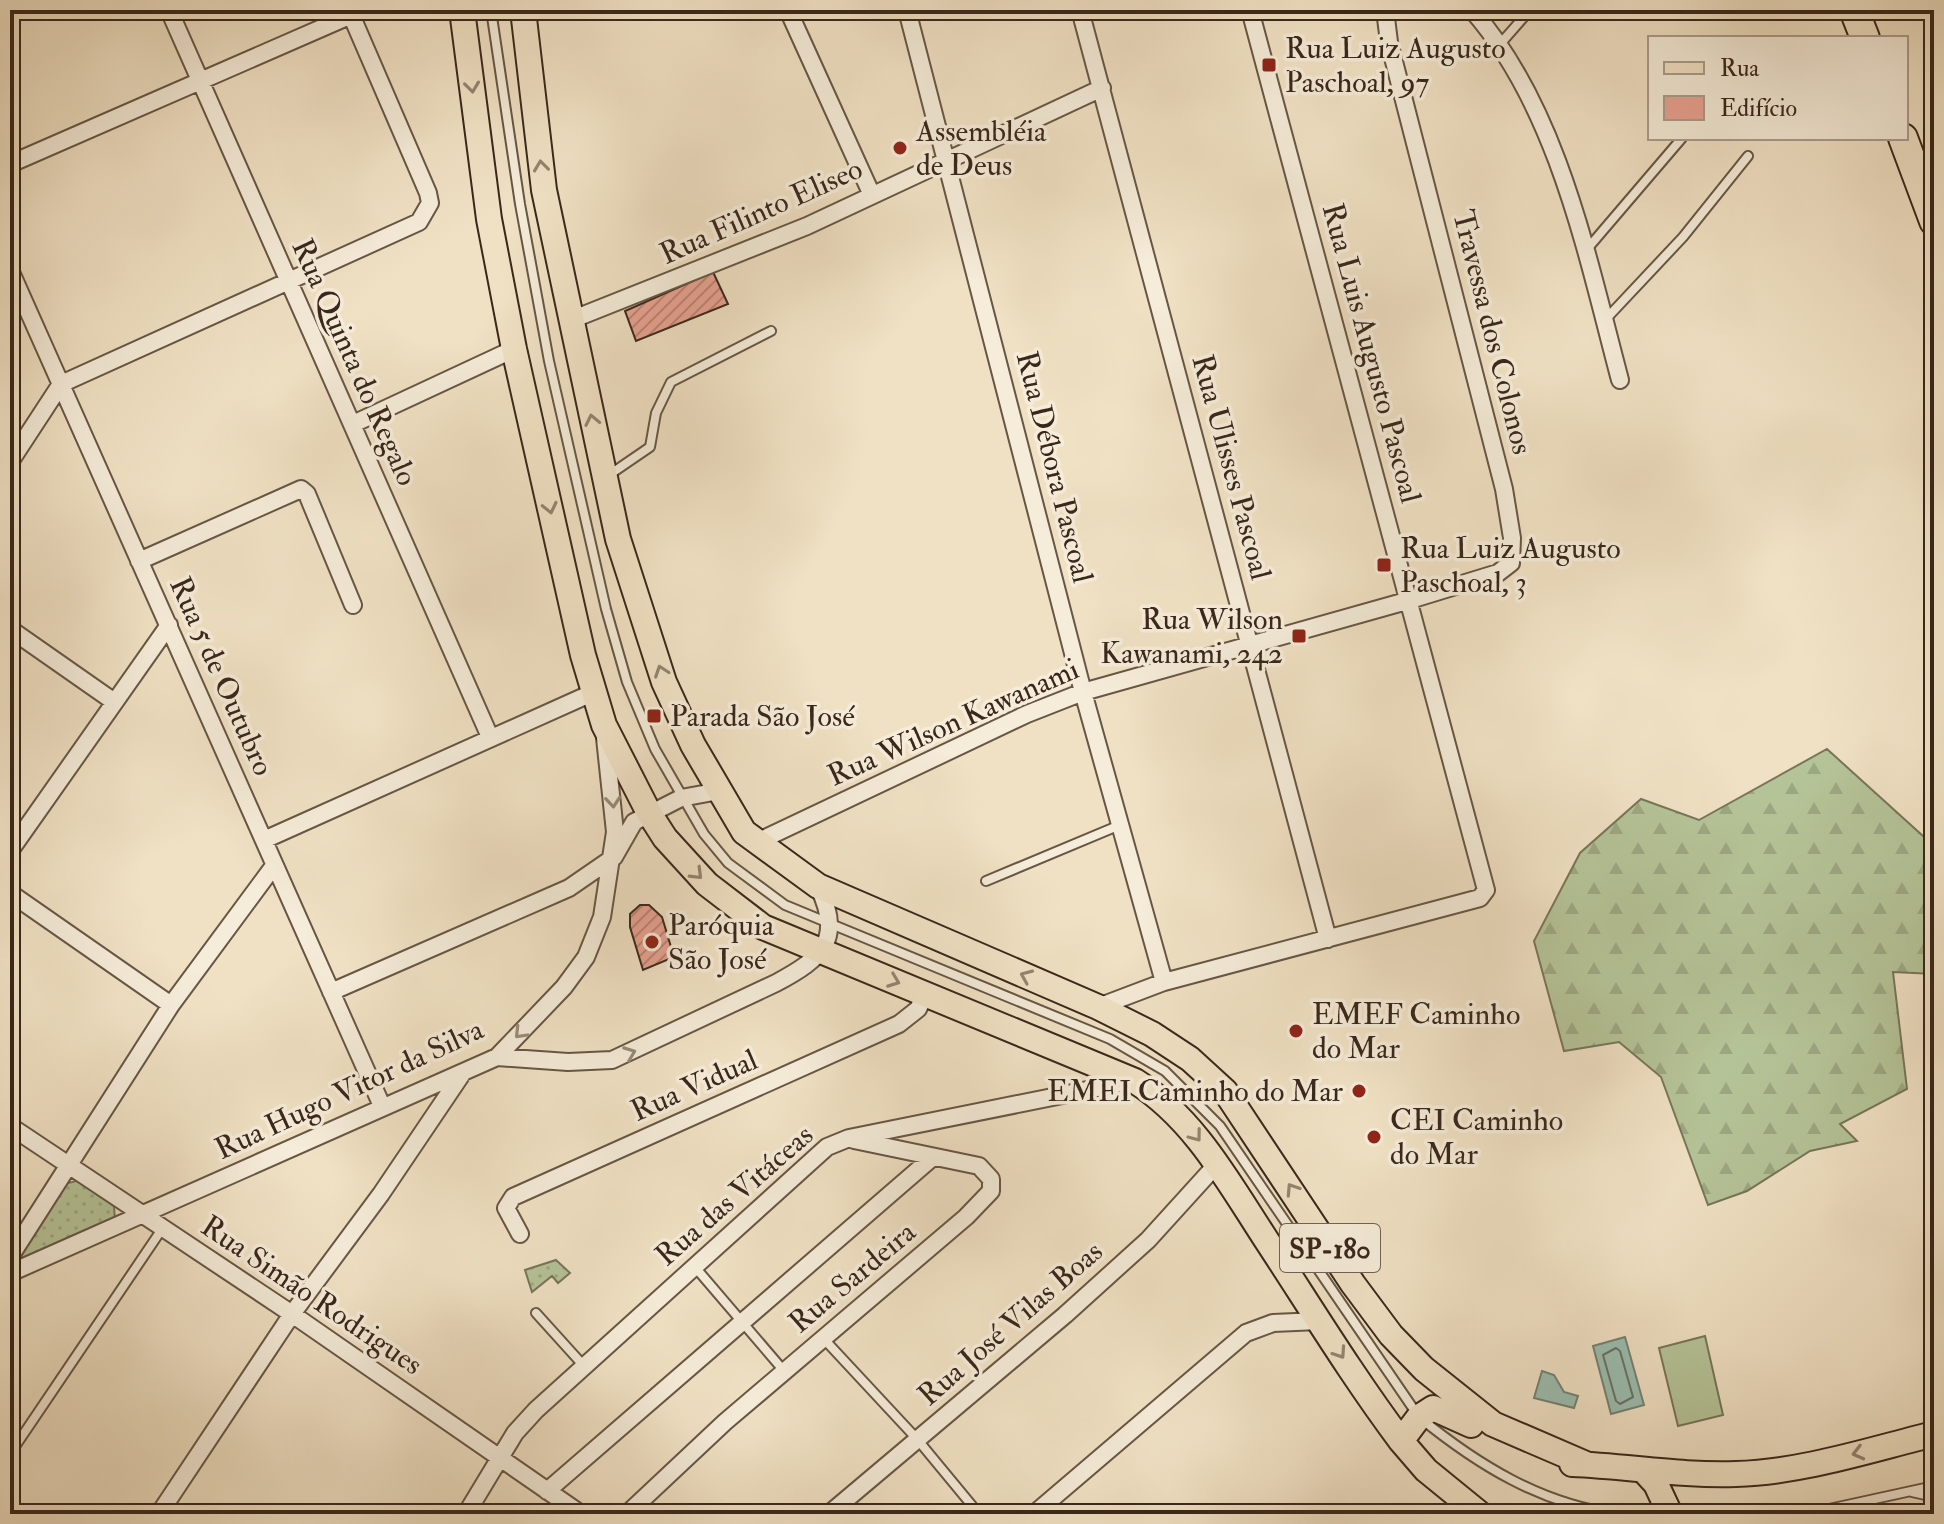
<svg xmlns="http://www.w3.org/2000/svg" width="1944" height="1524" font-family="'IM FELL Double Pica',serif">
<style>
.grass{fill:#b5c498;stroke:#77765a;stroke-width:2}
.forest{fill:url(#forest-firs);stroke:#77765a;stroke-width:2}
.park{fill:url(#park-dots);stroke:#77765a;stroke-width:2}
.water{fill:#9bbeb0;stroke:#748274;stroke-width:2}
.lines{fill:none;stroke-linecap:round;stroke-linejoin:round}
.shore{stroke:#6a7266;stroke-width:2}
.building{fill:url(#building-hatch);stroke:#39271b;stroke-width:2}
.lane-casing{stroke:#675645;stroke-width:12}
.street-casing{stroke:#675645;stroke-width:20}
.primary-casing{stroke:#39271b;stroke-width:28}
.highway-casing{stroke:#39271b;stroke-width:32}
.lane{stroke:#f5ecd9;stroke-width:8}
.street{stroke:#f5ecd9;stroke-width:16}
.primary{stroke:#f0e1c4;stroke-width:24}
.highway{stroke:#f0e1c4;stroke-width:28}
.oneway{stroke:#948470}
.oneway2{stroke:#978a7a}
.poi-dot{fill:#8f2418;stroke:#f5ecd9;stroke-width:3}
.labels{text-anchor:middle;stroke-width:7;stroke-linejoin:round;paint-order:stroke}
.shield{fill:#f5ecd9;stroke:#716254;stroke-width:2}
.shield-label{font-size:28px;font-weight:bold;fill:#39271b}
.poi-label{font-size:30px;fill:#39271b;stroke:#f5ecd9;text-anchor:start}
.street-label{font-size:30px;fill:#39271b;stroke:#f5ecd9}
</style>
<defs>
<pattern id="forest-firs" width="22" height="20" patternUnits="userSpaceOnUse" patternTransform="scale(2)"><rect width="22" height="20" fill="#b5c498"/><path d="M5 1l3.5 6h-7zM16 11l3.5 6h-7z" fill="#9ca882"/></pattern>
<pattern id="park-dots" width="8" height="8" patternUnits="userSpaceOnUse" patternTransform="scale(2)"><rect width="8" height="8" fill="#b5c498"/><path d="M2 2h.1M6 6h.1" fill="none" stroke="#9ca882" stroke-width="1.8" stroke-linecap="round"/></pattern>
<pattern id="building-hatch" width="6" height="6" patternUnits="userSpaceOnUse" patternTransform="scale(2)"><rect width="6" height="6" fill="#e9a291"/><path d="M-1 1l2-2M0 6l6-6M5 7l2-2" fill="none" stroke="#be8476"/></pattern>
</defs>
<rect width="100%" height="100%" fill="#f0e1c4"/>
<filter id="stains"><feTurbulence type="fractalNoise" baseFrequency=".0025" numOctaves="4"/><feColorMatrix values="0 0 0 0 .2 0 0 0 0 .09 0 0 0 0 .02 0 0 0 .5 -.17"/></filter>
<radialGradient id="worn" r=".72"><stop offset=".6" stop-color="#630" stop-opacity="0"/><stop offset="1" stop-color="#630" stop-opacity=".3"/></radialGradient>
<path class="grass" d="M 1705,1336 L 1723,1415 L 1678,1426 L 1659,1348 Z"/>
<path class="forest" d="M 1827,749 L 1934,846 L 1934,974 L 1893,972 L 1907,1089 L 1840,1124 L 1857,1141 L 1810,1151 L 1747,1191 L 1708,1205 L 1661,1077 L 1619,1042 L 1564,1051 L 1534,941 L 1580,853 L 1641,799 L 1699,820 Z"/>
<path class="park" d="M 80,1180 L 114,1206 L 115,1221 L 23,1260 L 19,1255 L 64,1184 Z
M 556,1260 L 570,1273 L 558,1283 L 552,1276 L 532,1292 L 525,1270 Z"/>
<path class="water" d="M 1625,1337 L 1644,1405 L 1611,1414 L 1593,1346 Z
M 1542,1371 L 1554,1375 L 1564,1392 L 1578,1396 L 1574,1408 L 1534,1398 Z"/>
<g class="lines">
<path class="shore" d="M 1616,1348 L 1620,1351 L 1633,1397 L 1620,1404 L 1616,1401 L 1603,1355 Z"/>
</g>
<path class="building" d="M 713,272 L 728,304 L 636,341 L 625,311 Z
M 640,905 L 649,905 L 662,917 L 674,957 L 643,970 L 630,927 L 630,914 Z"/>
<g class="lines">
<g class="lane-casing">
<path id="lane" d="M 491,10 L 520,204 L 549,361 L 606,609 L 627,682 L 655,749 L 704,834 L 728,863 L 785,905 L 1110,1039 L 1165,1071 L 1220,1126 L 1419,1417 C 1478,1465 1541,1504 1617,1514
M 1501,43 L 1530,10
M 1588,248 L 1682,138
M 1605,320 L 1683,237 L 1748,156
M 609,475 L 650,447 L 656,413 L 671,382 L 771,331
M 986,881 L 1120,825
M 695,1267 L 784,1371
M 536,1313 L 583,1365
M 823,1338 L 917,1439 L 979,1514
M 10,1454 L 162,1229
M 1912,1492 L 1934,1497
M 1806,1514 L 1934,1486"/>
</g>
<g class="street-casing">
<path id="street" d="M 169,10 L 490,737
M 788,10 L 871,193
M 907,10 L 1083,692 L 1164,982
M 1080,10 L 1328,939
M 1472,10 C 1558,108 1587,256 1620,380
M 10,164 L 363,10
M 10,270 L 382,1106
M 571,320 L 807,226 L 1102,88
M 353,424 L 514,349
M 10,462 L 61,384 L 419,222 L 430,203 L 428,193 L 349,10
M 139,561 L 301,489 L 307,494 L 353,605
M 10,629 L 113,701
M 264,840 L 592,693
M 755,843 L 1027,714 L 1083,692 L 1410,600 L 1498,573 L 1511,563 L 1512,538 L 1504,489 L 1389,42 L 1385,10
M 10,851 L 169,625
M 10,893 L 171,1005
M 331,992 L 569,888 L 614,857 L 634,822 L 681,798 L 719,791
M 1098,1007 L 1164,982 L 1480,898 L 1486,890 L 1250,10
M 497,1057 L 568,1062 L 612,1060 L 776,983 C 823,958 844,939 818,886
M 10,1126 L 292,1314 L 581,1514
M 520,1234 L 506,1208 L 513,1197 L 899,1024 L 918,1009 L 926,993
M 10,1257 L 171,1005 L 273,867
M 10,1273 L 497,1057 L 564,987 L 586,957 L 602,917 L 615,832 L 605,738
M 547,1491 L 933,1157
M 159,1514 L 292,1314 L 381,1194 L 462,1074
M 466,1514 L 515,1433 L 536,1410 L 827,1147 L 849,1138 L 1132,1081
M 627,1514 L 725,1422 L 966,1217 L 991,1191 L 991,1179 L 979,1166 L 854,1140
M 829,1514 L 1065,1315 L 1148,1240 L 1217,1164
M 1034,1514 L 1246,1333 L 1273,1323 L 1319,1321"/>
</g>
<g class="primary-casing">
<path id="primary" d="M 462,10 L 489,219 L 514,349 L 583,655 L 604,725 L 649,813 L 665,838 L 707,884 L 763,927 L 1135,1081 C 1195,1119 1229,1183 1267,1241 C 1311,1308 1353,1377 1401,1441 L 1426,1470 L 1480,1514
M 523,10 L 544,190 L 618,539 L 664,682 L 693,745 L 744,832 L 818,886 L 1098,1007 L 1152,1034 L 1190,1059 L 1225,1091 L 1353,1284 L 1391,1335 L 1424,1369 L 1493,1424 L 1586,1464
M 1401,1441 L 1419,1417 L 1433,1408 L 1471,1425
M 1572,1464 C 1627,1466 1681,1476 1736,1474 C 1803,1472 1869,1450 1934,1434
M 1645,1472 L 1656,1484 L 1670,1514"/>
</g>
<g class="highway-casing">
<path id="highway" d="M 1854,10 L 1865,38
M 1903,138 L 1934,221"/>
</g>
<use href="#lane" class="lane"/>
<use href="#street" class="street"/>
<use href="#primary" class="primary"/>
<use href="#highway" class="highway"/>
</g>
<defs><path id="oneway-chevron" d="M-2-3.5L2.5 0L-2 3.5" fill="none" stroke-width="1.6" stroke-linecap="round" stroke-linejoin="round" transform="scale(2)"/></defs>
<g class="oneway">
<use href="#oneway-chevron" transform="translate(472 87) rotate(83)"/>
<use href="#oneway-chevron" transform="translate(541 166) rotate(-97)"/>
<use href="#oneway-chevron" transform="translate(592 420) rotate(-102)"/>
<use href="#oneway-chevron" transform="translate(550 508) rotate(77)"/>
<use href="#oneway-chevron" transform="translate(661 671) rotate(-109)"/>
<use href="#oneway-chevron" transform="translate(697 874) rotate(45)"/>
<use href="#oneway-chevron" transform="translate(1026 976) rotate(-157)"/>
<use href="#oneway-chevron" transform="translate(894 981) rotate(21)"/>
<use href="#oneway-chevron" transform="translate(1196 1136) rotate(53)"/>
<use href="#oneway-chevron" transform="translate(1292 1189) rotate(-123)"/>
<use href="#oneway-chevron" transform="translate(1340 1353) rotate(56)"/>
<use href="#oneway-chevron" transform="translate(1858 1453) rotate(166)"/>
</g>
<g class="oneway2">
<use href="#oneway-chevron" transform="translate(613 802) rotate(85)"/>
<use href="#oneway-chevron" transform="translate(520 1033) rotate(134)"/>
<use href="#oneway-chevron" transform="translate(630 1053) rotate(-21)"/>
</g>
<g class="poi-dot">
<rect x="1261" y="57" width="16" height="16" rx="4"/>
<circle cx="900" cy="148" r="8"/>
<rect x="1376" y="557" width="16" height="16" rx="4"/>
<rect x="1291" y="628" width="16" height="16" rx="4"/>
<rect x="646" y="708" width="16" height="16" rx="4"/>
<circle cx="652" cy="942" r="8"/>
<circle cx="1296" cy="1031" r="8"/>
<circle cx="1359" cy="1091" r="8"/>
<circle cx="1374" cy="1137" r="8"/>
</g>
<g class="labels">
<rect class="shield" x="1280" y="1224" width="100" height="48" rx="6"/>
<g class="shield-label">
<text x="1330" y="1258">SP-180</text>
</g>
<g class="poi-label">
<text x="1285" y="58">Rua Luiz Augusto<tspan x="1285" dy="34">Paschoal, 97</tspan></text>
<text x="916" y="141">Assembléia<tspan x="916" dy="34">de Deus</tspan></text>
<text x="1400" y="558">Rua Luiz Augusto<tspan x="1400" dy="34">Paschoal, 3</tspan></text>
<text x="1283" y="629" text-anchor="end">Rua Wilson<tspan x="1283" dy="34">Kawanami, 242</tspan></text>
<text x="670" y="726">Parada São José</text>
<text x="668" y="935">Paróquia<tspan x="668" dy="34">São José</tspan></text>
<text x="1312" y="1024">EMEF Caminho<tspan x="1312" dy="34">do Mar</tspan></text>
<text x="1343" y="1101" text-anchor="end">EMEI Caminho do Mar</text>
<text x="1390" y="1130">CEI Caminho<tspan x="1390" dy="34">do Mar</tspan></text>
</g>
<g class="street-label">
<text transform="translate(761 211) rotate(-24)" y="10">Rua Filinto Eliseo</text>
<text transform="translate(1493 332) rotate(76)" y="10">Travessa dos Colonos</text>
<text transform="translate(1372 353) rotate(75)" y="10">Rua Luis Augusto Pascoal</text>
<text transform="translate(355 362) rotate(66)" y="10">Rua Quinta do Regalo</text>
<text transform="translate(1055 467) rotate(76)" y="10">Rua Débora Pascoal</text>
<text transform="translate(1232 467) rotate(75)" y="10">Rua Ulisses Pascoal</text>
<text transform="translate(222 676) rotate(66)" y="10">Rua 5 de Outubro</text>
<text transform="translate(953 722) rotate(-24)" y="10">Rua Wilson Kawanami</text>
<text transform="translate(694 1085) rotate(-24)" y="10">Rua Vidual</text>
<text transform="translate(349 1089) rotate(-25)" y="10">Rua Hugo Vitor da Silva</text>
<text transform="translate(734 1195) rotate(-41)" y="10">Rua das Vitáceas</text>
<text transform="translate(852 1277) rotate(-40)" y="10">Rua Sardeira</text>
<text transform="translate(312 1295) rotate(34)" y="10">Rua Simão Rodrigues</text>
<text transform="translate(1010 1323) rotate(-41)" y="10">Rua José Vilas Boas</text>
</g>
</g>
<rect width="1944" height="1524" fill="none" stroke="#f0e1c4" stroke-width="40"/>
<rect x="12" y="12" width="1920" height="1500" fill="none" stroke="#39271b" stroke-width="4"/>
<rect x="20" y="20" width="1904" height="1484" fill="none" stroke="#39271b" stroke-width="2"/>
<rect x="1648" y="36" width="260" height="104" fill="#f5ecd9" stroke="#aa9d8d" stroke-width="2"/>
<rect x="1664" y="62" width="40" height="12" fill="#f0e1c4" stroke="#aa9d8d" stroke-width="2"/>
<text x="1720" y="76" font-size="24" fill="#39271b">Rua</text>
<rect x="1664" y="96" width="40" height="24" fill="#e9a291" stroke="#aa9d8d" stroke-width="2"/>
<text x="1720" y="116" font-size="24" fill="#39271b">Edifício</text>
<rect width="100%" height="100%" filter="url(#stains)"/>
<rect width="100%" height="100%" fill="url(#worn)"/>
</svg>
